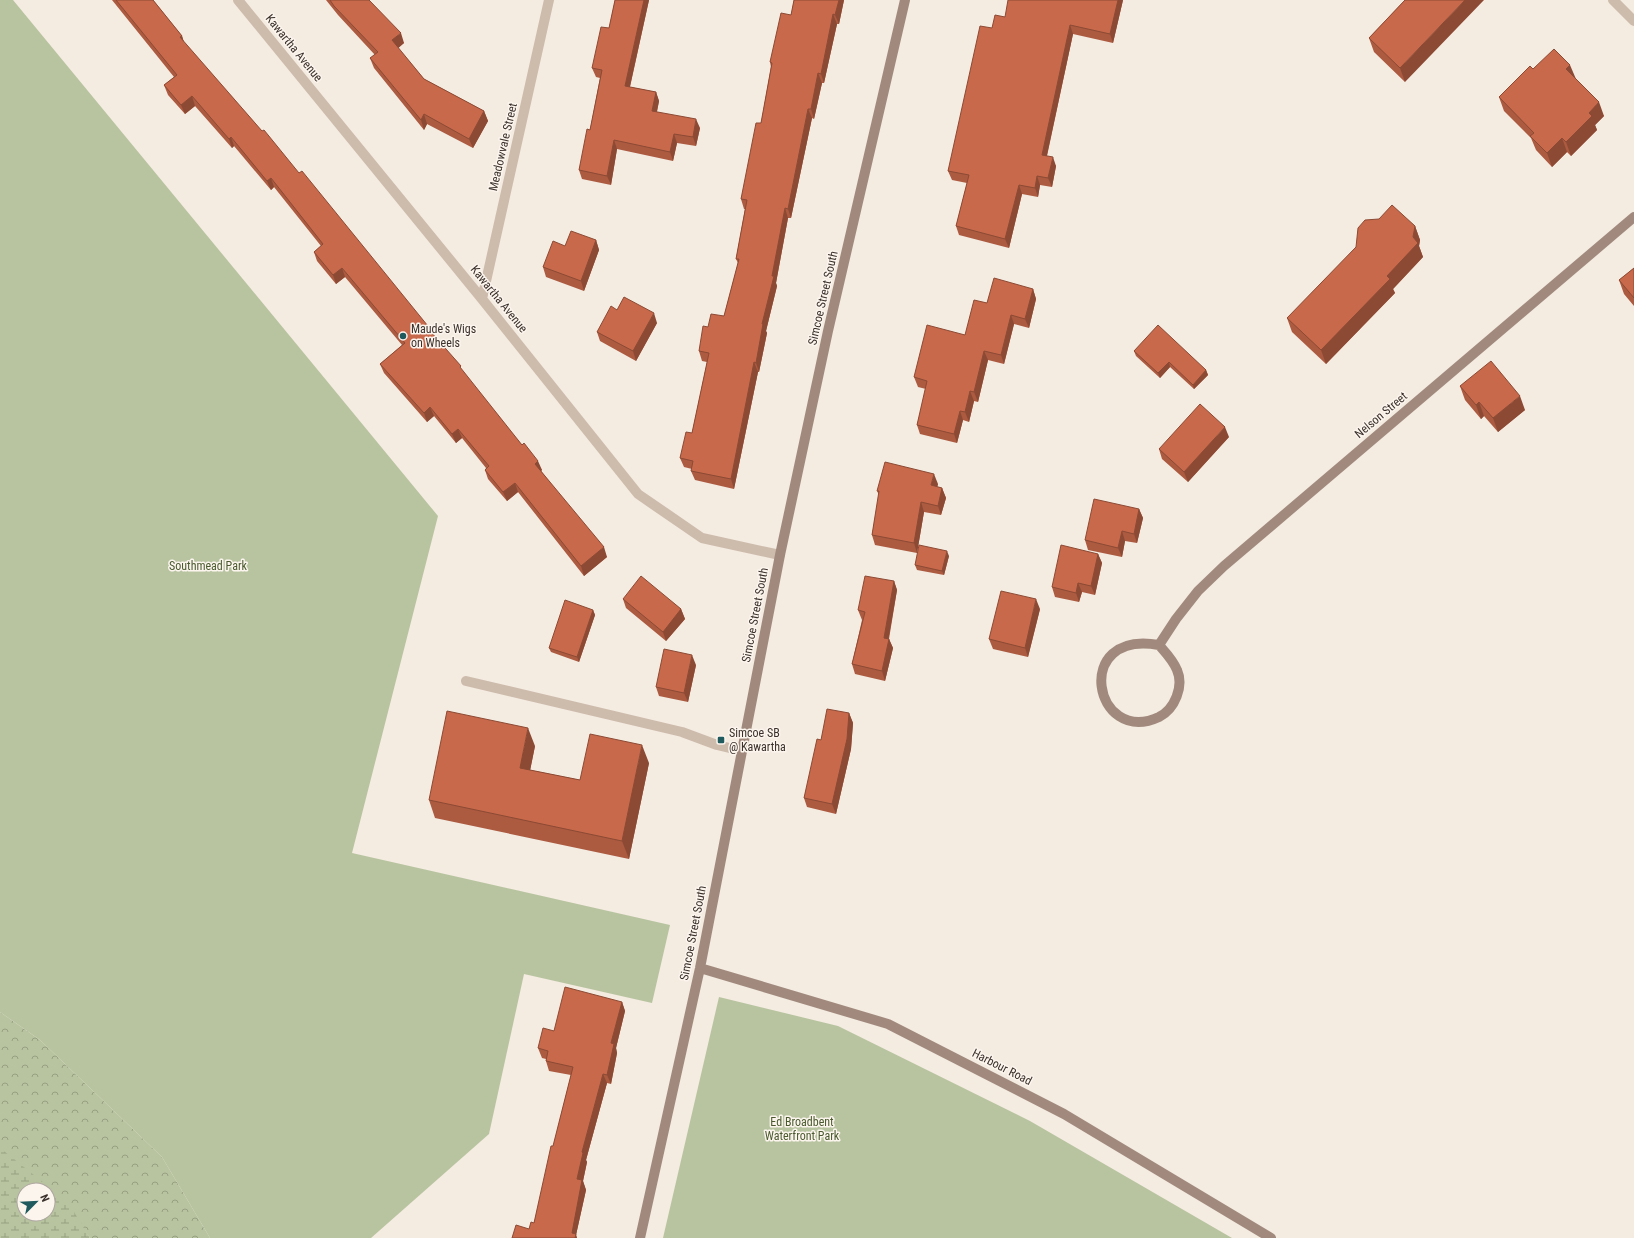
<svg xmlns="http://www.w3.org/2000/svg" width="1634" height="1238" font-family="'Roboto Condensed',sans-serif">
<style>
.forest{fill:url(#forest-crowns)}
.wetland{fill:url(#wetland-marsh);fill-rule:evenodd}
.green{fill:#b8c4a0}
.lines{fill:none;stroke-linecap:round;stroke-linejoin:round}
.lane{stroke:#cdbbac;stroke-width:10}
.street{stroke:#cdbbac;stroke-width:10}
.secondary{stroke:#a18a7d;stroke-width:10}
.wall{fill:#ac5a40}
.shaded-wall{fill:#8c4a34}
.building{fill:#c8694b;stroke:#8c4a34}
.poi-dot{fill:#1f5a5e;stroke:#fbf5ee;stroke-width:1.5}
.labels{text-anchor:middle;stroke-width:3;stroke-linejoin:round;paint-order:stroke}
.street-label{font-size:12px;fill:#3b302b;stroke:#fbf5ee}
.poi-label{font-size:12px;fill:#3b302b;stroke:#fbf5ee;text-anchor:start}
.park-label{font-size:12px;fill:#4a5a2e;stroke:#fbf5ee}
</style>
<defs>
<pattern id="forest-crowns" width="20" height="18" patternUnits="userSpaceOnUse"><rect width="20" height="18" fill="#b8c4a0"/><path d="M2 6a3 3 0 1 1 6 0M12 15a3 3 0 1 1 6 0" fill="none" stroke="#97a083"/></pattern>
<pattern id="wetland-marsh" width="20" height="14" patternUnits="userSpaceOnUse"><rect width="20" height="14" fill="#b8c4a0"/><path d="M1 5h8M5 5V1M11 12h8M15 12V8" fill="none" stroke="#97a083"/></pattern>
</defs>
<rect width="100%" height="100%" fill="#f4ebe1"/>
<path class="forest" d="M 0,1012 L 40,1040 L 162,1157 L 210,1238 L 90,1238 L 74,1216 L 48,1190 L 0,1149 Z"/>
<path class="wetland" d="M 0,1148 L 68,1202 L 90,1238 L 0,1238 ZM 24,1190 L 48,1190 L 48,1214 L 24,1214 Z"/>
<path class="green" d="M 0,0 L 13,0 L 438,516 L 352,853 L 670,925 L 652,1003 L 524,974 L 489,1134 L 371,1238 L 210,1238 L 162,1157 L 40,1040 L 0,1012 Z
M 719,997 L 838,1026 L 1030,1121 L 1232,1238 L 663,1238 Z"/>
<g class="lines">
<path class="lane" d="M 466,681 L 682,732 L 717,745 L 742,751"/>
<path class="street" d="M 238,0 L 482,299 L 638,494 L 702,538 L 780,555
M 1613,0 L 1634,21
M 482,299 L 549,0"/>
<path class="secondary" d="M 1159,645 C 1166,653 1173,660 1177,670 C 1184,686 1175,709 1159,717 C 1094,747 1071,629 1159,645 L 1176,619 L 1198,591 L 1224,566 L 1634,217
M 700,968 L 888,1024 L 1064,1114 L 1271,1238
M 640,1238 L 700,968 L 780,555 L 828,331 L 905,0"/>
</g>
<path class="wall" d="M 112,0 L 153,0 L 182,36 L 184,43 L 433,335 L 542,470 L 541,471 L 607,557 L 584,576 L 518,492 L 507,501 L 488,479 L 485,470 L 486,468 L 462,438 L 456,443 L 434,416 L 427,422 L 384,373 L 380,364 L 402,345 L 345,277 L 336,284 L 317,261 L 314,252 L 321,246 L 274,187 L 271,190 L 234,146 L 232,148 L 195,106 L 185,114 L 168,95 L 164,85 L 174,77 Z
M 326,0 L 369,0 L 404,43 L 398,48 L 424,79 L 484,111 L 488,121 L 473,148 L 427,124 L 424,130 L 374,68 L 370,58 L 375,55 L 338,15 Z
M 615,0 L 649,0 L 630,87 L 656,92 L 659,101 L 657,112 L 700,128 L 696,146 L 677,143 L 673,161 L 617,149 L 611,185 L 582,179 L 579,170 L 590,130 L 600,78 L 596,77 L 592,68 L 609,28 Z
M 794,0 L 844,0 L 839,24 L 837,24 L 824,83 L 822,83 L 814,119 L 812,118 L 791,218 L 788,218 L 776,283 L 777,286 L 766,331 L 767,333 L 759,372 L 758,372 L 734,489 L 695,480 L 691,471 L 692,469 L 684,467 L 680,458 L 692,433 L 707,362 L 702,361 L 699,351 L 708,327 L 724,316 L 738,263 L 736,259 L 745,209 L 744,209 L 741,199 L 761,123 L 771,67 L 770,62 L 791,15 Z
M 1123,0 L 1113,43 L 1073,34 L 1047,156 L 1056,166 L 1052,187 L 1040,185 L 1038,197 L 1022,194 L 1009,248 L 959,235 L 956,226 L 967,183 L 952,180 L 948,171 L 992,28 L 1005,17 Z
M 1405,0 L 1405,82 L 1374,52 L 1369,38 Z
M 1533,69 L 1575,79 L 1604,116 L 1595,125 L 1597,130 L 1571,156 L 1567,152 L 1552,167 L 1536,150 L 1531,138 L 1504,111 L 1499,97 Z
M 1415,226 L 1420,240 L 1419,246 L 1423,257 L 1393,289 L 1395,293 L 1326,364 L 1292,332 L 1287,318 Z
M 596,240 L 599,250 L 584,291 L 546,277 L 543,267 L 565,246 Z
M 1634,268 L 1634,306 L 1624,294 L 1619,280 Z
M 1033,289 L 1036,299 L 1029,328 L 1014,324 L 1004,364 L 988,360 L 978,402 L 974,401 L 969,422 L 963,420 L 957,443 L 920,434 L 917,425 L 926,389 L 918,387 L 914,377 L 965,335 L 987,303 Z
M 617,310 L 657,323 L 636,361 L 600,341 L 597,332 Z
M 1134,351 L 1206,370 L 1208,375 L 1194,389 L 1170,367 L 1160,378 L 1136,356 Z
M 1460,386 L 1525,410 L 1498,432 L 1484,416 L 1481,419 L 1465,400 Z
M 1229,437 L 1188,482 L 1162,459 L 1159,449 Z
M 938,484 L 937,487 L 942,488 L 946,498 L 941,515 L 924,512 L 917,553 L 875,545 L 872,535 L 879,495 L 877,491 Z
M 1139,509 L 1143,518 L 1137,543 L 1125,541 L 1122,557 L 1088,550 L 1085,540 Z
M 1098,554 L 1102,563 L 1095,595 L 1082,592 L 1079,602 L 1055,597 L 1052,587 Z
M 949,556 L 944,575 L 917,570 L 915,565 Z
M 894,581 L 897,590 L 889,639 L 893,648 L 885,681 L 855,674 L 852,664 L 862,620 L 858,610 Z
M 623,599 L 681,609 L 685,619 L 666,641 L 626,608 Z
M 1040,609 L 1028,657 L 993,649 L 989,639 Z
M 593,610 L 595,615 L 579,662 L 551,652 L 549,648 Z
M 696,665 L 688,702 L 659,696 L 656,687 Z
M 849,713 L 853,723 L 851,749 L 836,814 L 807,807 L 804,798 L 821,740 Z
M 535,746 L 530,770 L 580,780 L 649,763 L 629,859 L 435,818 L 429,800 Z
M 622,1002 L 625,1011 L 616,1048 L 617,1053 L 611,1084 L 607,1083 L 586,1160 L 587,1162 L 583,1181 L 586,1190 L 576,1235 L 577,1238 L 512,1238 L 529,1229 L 534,1223 L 571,1075 L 549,1071 L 546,1061 L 546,1059 L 542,1058 L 538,1048 L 554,1031 Z"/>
<path class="shaded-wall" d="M 644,0 L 649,0 L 628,95 L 625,86 Z
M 839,0 L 844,0 L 839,24 L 835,15 Z
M 1118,0 L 1123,0 L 1113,43 L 1110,34 Z
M 1465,0 L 1484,0 L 1405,82 L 1400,68 Z
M 833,14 L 837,24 L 824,83 L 821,74 Z
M 1070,25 L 1073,34 L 1045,164 L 1042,155 Z
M 401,33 L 404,43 L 396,50 L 392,40 Z
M 182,36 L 185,45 L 180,37 Z
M 1570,65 L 1576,79 L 1566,69 Z
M 818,73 L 822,83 L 814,119 L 811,109 Z
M 656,92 L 659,101 L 655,120 L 652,111 Z
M 192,96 L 195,106 L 185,114 L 181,105 Z
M 1599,102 L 1604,116 L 1595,125 L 1597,130 L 1571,156 L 1566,142 L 1589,113 Z
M 808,109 L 812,118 L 791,218 L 788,209 Z
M 484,111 L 488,121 L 473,148 L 469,139 Z
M 424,114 L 427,124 L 424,130 L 421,120 Z
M 696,119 L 700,128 L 696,146 L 693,137 Z
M 674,134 L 677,143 L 673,161 L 670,152 Z
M 231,137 L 234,146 L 232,148 L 229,139 Z
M 1562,138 L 1567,152 L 1552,167 L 1547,153 Z
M 614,140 L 617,149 L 611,185 L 607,176 Z
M 1053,157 L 1056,166 L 1052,187 L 1048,178 Z
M 1037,176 L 1040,185 L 1038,197 L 1035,188 Z
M 271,178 L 274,187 L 271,190 L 267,181 Z
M 1019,185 L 1022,194 L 1009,248 L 1005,239 Z
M 785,208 L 788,218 L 776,283 L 777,286 L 766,331 L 767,333 L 759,372 L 756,363 L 762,324 L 772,276 Z
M 1415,226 L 1420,240 L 1419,246 L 1423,257 L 1393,289 L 1395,293 L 1326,364 L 1321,350 L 1413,237 Z
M 596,240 L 599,250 L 584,291 L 581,281 Z
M 342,268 L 345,277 L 336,284 L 333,275 Z
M 1033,289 L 1036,299 L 1029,328 L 1025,319 Z
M 654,313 L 657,323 L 636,361 L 633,351 Z
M 1011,315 L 1014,324 L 1004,364 L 1001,355 Z
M 984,351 L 988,360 L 978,402 L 974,392 Z
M 754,362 L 758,372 L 734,489 L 731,479 Z
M 1169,362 L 1170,367 L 1160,378 L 1158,373 Z
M 1206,370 L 1208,375 L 1194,389 L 1193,385 Z
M 970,391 L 974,401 L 969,422 L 965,412 Z
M 1520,396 L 1525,410 L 1498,432 L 1493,418 Z
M 1479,402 L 1484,416 L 1481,419 L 1476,405 Z
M 430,407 L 434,416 L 427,422 L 424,413 Z
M 960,411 L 963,420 L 957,443 L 954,434 Z
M 1225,427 L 1229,437 L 1188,482 L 1184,472 Z
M 458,429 L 462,438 L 456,443 L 452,434 Z
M 538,461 L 542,470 L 539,473 L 535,464 Z
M 934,474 L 938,484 L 935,495 L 931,485 Z
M 515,483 L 518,492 L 507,501 L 503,492 Z
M 942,488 L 946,498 L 941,515 L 938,506 Z
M 921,502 L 924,512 L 917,553 L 914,543 Z
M 1139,509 L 1143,518 L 1137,543 L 1134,534 Z
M 1122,531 L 1125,541 L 1122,557 L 1118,548 Z
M 604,547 L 607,557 L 584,576 L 581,566 Z
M 947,551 L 949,556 L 944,575 L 942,571 Z
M 1098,554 L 1102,563 L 1095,595 L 1091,586 Z
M 894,581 L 897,590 L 887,647 L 884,638 Z
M 1078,583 L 1082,592 L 1079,602 L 1076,593 Z
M 1036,599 L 1040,609 L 1028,657 L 1025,648 Z
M 681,609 L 685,619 L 666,641 L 663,632 Z
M 593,610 L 595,615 L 579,662 L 577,657 Z
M 889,639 L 893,648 L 885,681 L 882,671 Z
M 692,655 L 696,665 L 688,702 L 684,693 Z
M 849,713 L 853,723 L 851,749 L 836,814 L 832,804 Z
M 528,728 L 535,746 L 527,786 L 520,768 Z
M 642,745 L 649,763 L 629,859 L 622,841 Z
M 622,1002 L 625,1011 L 616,1048 L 617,1053 L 611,1084 L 607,1075 L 611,1043 Z
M 603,1074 L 607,1083 L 586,1160 L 587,1162 L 583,1181 L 586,1190 L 576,1235 L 577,1238 L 573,1238 L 572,1233 L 577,1179 L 582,1152 Z"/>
<path class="building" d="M 116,0 L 153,0 L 182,36 L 180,37 L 262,131 L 264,130 L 299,173 L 302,171 L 432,331 L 431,332 L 461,366 L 460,367 L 522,445 L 524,443 L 538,461 L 535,464 L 604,547 L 581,566 L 515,483 L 503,492 L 485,470 L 489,466 L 458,429 L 452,434 L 430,407 L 424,413 L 380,364 L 405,343 L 342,268 L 333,275 L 314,252 L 323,244 L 271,178 L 267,181 L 231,137 L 229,139 L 192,96 L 181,105 L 164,85 L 177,75 Z
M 330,0 L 369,0 L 401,33 L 392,40 L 424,79 L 484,111 L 469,139 L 424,114 L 421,120 L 370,58 L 378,52 L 334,6 Z
M 615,0 L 644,0 L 625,86 L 656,92 L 652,111 L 696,119 L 693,137 L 674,134 L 670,152 L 614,140 L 607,176 L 579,170 L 587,129 L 590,130 L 602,70 L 592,68 L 601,27 L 609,28 Z
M 794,0 L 839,0 L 835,15 L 833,14 L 821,74 L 818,73 L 811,109 L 808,109 L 788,209 L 785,208 L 772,276 L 774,276 L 762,324 L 763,324 L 756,363 L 754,362 L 731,479 L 691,471 L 693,461 L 680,458 L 686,432 L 692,433 L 709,353 L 699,351 L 703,326 L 708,327 L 711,314 L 724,316 L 739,259 L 736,259 L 747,200 L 741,199 L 756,123 L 761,123 L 772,63 L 770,62 L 781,13 L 791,15 Z
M 1008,0 L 1118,0 L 1110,34 L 1070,25 L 1042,155 L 1053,157 L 1048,178 L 1037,176 L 1035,188 L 1019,185 L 1005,239 L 956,226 L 969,175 L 948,171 L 980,26 L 992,28 L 995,15 L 1005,17 Z
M 1405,0 L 1465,0 L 1400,68 L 1369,38 Z
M 1554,49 L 1570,65 L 1566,69 L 1599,102 L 1589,113 L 1592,116 L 1566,142 L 1562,138 L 1547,153 L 1530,136 L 1534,133 L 1499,97 L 1530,66 L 1533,69 Z
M 1392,205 L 1415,226 L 1413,237 L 1418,243 L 1387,276 L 1390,279 L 1321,350 L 1287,318 L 1356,247 L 1358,228 L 1365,220 L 1379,219 Z
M 571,231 L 596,240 L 581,281 L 543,267 L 553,241 L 565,246 Z
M 1634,268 L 1634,298 L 1619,280 Z
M 994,278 L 1033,289 L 1025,319 L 1011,315 L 1001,355 L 984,351 L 974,392 L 970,391 L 965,412 L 960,411 L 954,434 L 917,425 L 927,381 L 914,377 L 927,325 L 965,335 L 974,300 L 987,303 Z
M 624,297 L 654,313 L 633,351 L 597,332 L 611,306 L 617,310 Z
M 1158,325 L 1206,370 L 1193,385 L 1169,362 L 1158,373 L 1134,351 Z
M 1491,361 L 1520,396 L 1493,418 L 1479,402 L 1476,405 L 1460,386 Z
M 1200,404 L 1225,427 L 1184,472 L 1159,449 Z
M 885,462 L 934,474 L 931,485 L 942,488 L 938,506 L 921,502 L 914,543 L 872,535 L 879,491 L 877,491 Z
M 1094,499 L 1139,509 L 1134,534 L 1122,531 L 1118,548 L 1085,540 Z
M 919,545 L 947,551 L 942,571 L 915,565 Z
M 1061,545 L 1098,554 L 1091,586 L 1078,583 L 1076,593 L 1052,587 Z
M 641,576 L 681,609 L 663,632 L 623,599 Z
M 865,576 L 894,581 L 884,638 L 889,639 L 882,671 L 852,664 L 865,612 L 858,610 Z
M 1001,591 L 1036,599 L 1025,648 L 989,639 Z
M 565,600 L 593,610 L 577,657 L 549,648 Z
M 664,649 L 692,655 L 684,693 L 656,687 Z
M 827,709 L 849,713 L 847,739 L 832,804 L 804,798 L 817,739 L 821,740 Z
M 447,711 L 528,728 L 520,768 L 580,780 L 590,734 L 642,745 L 622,841 L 429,800 Z
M 565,987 L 622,1002 L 611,1043 L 614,1044 L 607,1075 L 603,1074 L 582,1152 L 583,1153 L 577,1179 L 582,1180 L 572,1233 L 576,1234 L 575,1238 L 512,1238 L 516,1225 L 529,1229 L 531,1222 L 534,1223 L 551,1146 L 553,1146 L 573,1067 L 546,1061 L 548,1051 L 538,1048 L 543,1028 L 554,1031 Z"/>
<g class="poi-dot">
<circle cx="403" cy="336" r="4"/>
<rect x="717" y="736" width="8" height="8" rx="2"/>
</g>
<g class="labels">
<g class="street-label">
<text transform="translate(294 48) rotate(51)" y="4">Kawartha Avenue</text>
<text transform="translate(503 147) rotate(-77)" y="4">Meadowvale Street</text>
<text transform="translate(823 298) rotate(-77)" y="4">Simcoe Street South</text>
<text transform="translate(499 299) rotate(51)" y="4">Kawartha Avenue</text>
<text transform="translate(1381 415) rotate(-40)" y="4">Nelson Street</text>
<text transform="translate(755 615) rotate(-79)" y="4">Simcoe Street South</text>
<text transform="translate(693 933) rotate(-79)" y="4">Simcoe Street South</text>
<text transform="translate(1002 1067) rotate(27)" y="4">Harbour Road</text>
</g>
<g class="poi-label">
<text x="411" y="333">Maude's Wigs<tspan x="411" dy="14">on Wheels</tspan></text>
<text x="729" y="737">Simcoe SB<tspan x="729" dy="14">@ Kawartha</tspan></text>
</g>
<g class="park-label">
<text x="208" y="570">Southmead Park</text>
<text x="802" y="1126">Ed Broadbent<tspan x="802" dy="14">Waterfront Park</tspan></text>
</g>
</g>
<g transform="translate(36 1202) rotate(66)"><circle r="19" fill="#fbf5ee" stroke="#aea6a0"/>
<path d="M0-3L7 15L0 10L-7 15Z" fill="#1f5a5e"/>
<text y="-6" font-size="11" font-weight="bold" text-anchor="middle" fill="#3b302b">N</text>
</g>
</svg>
